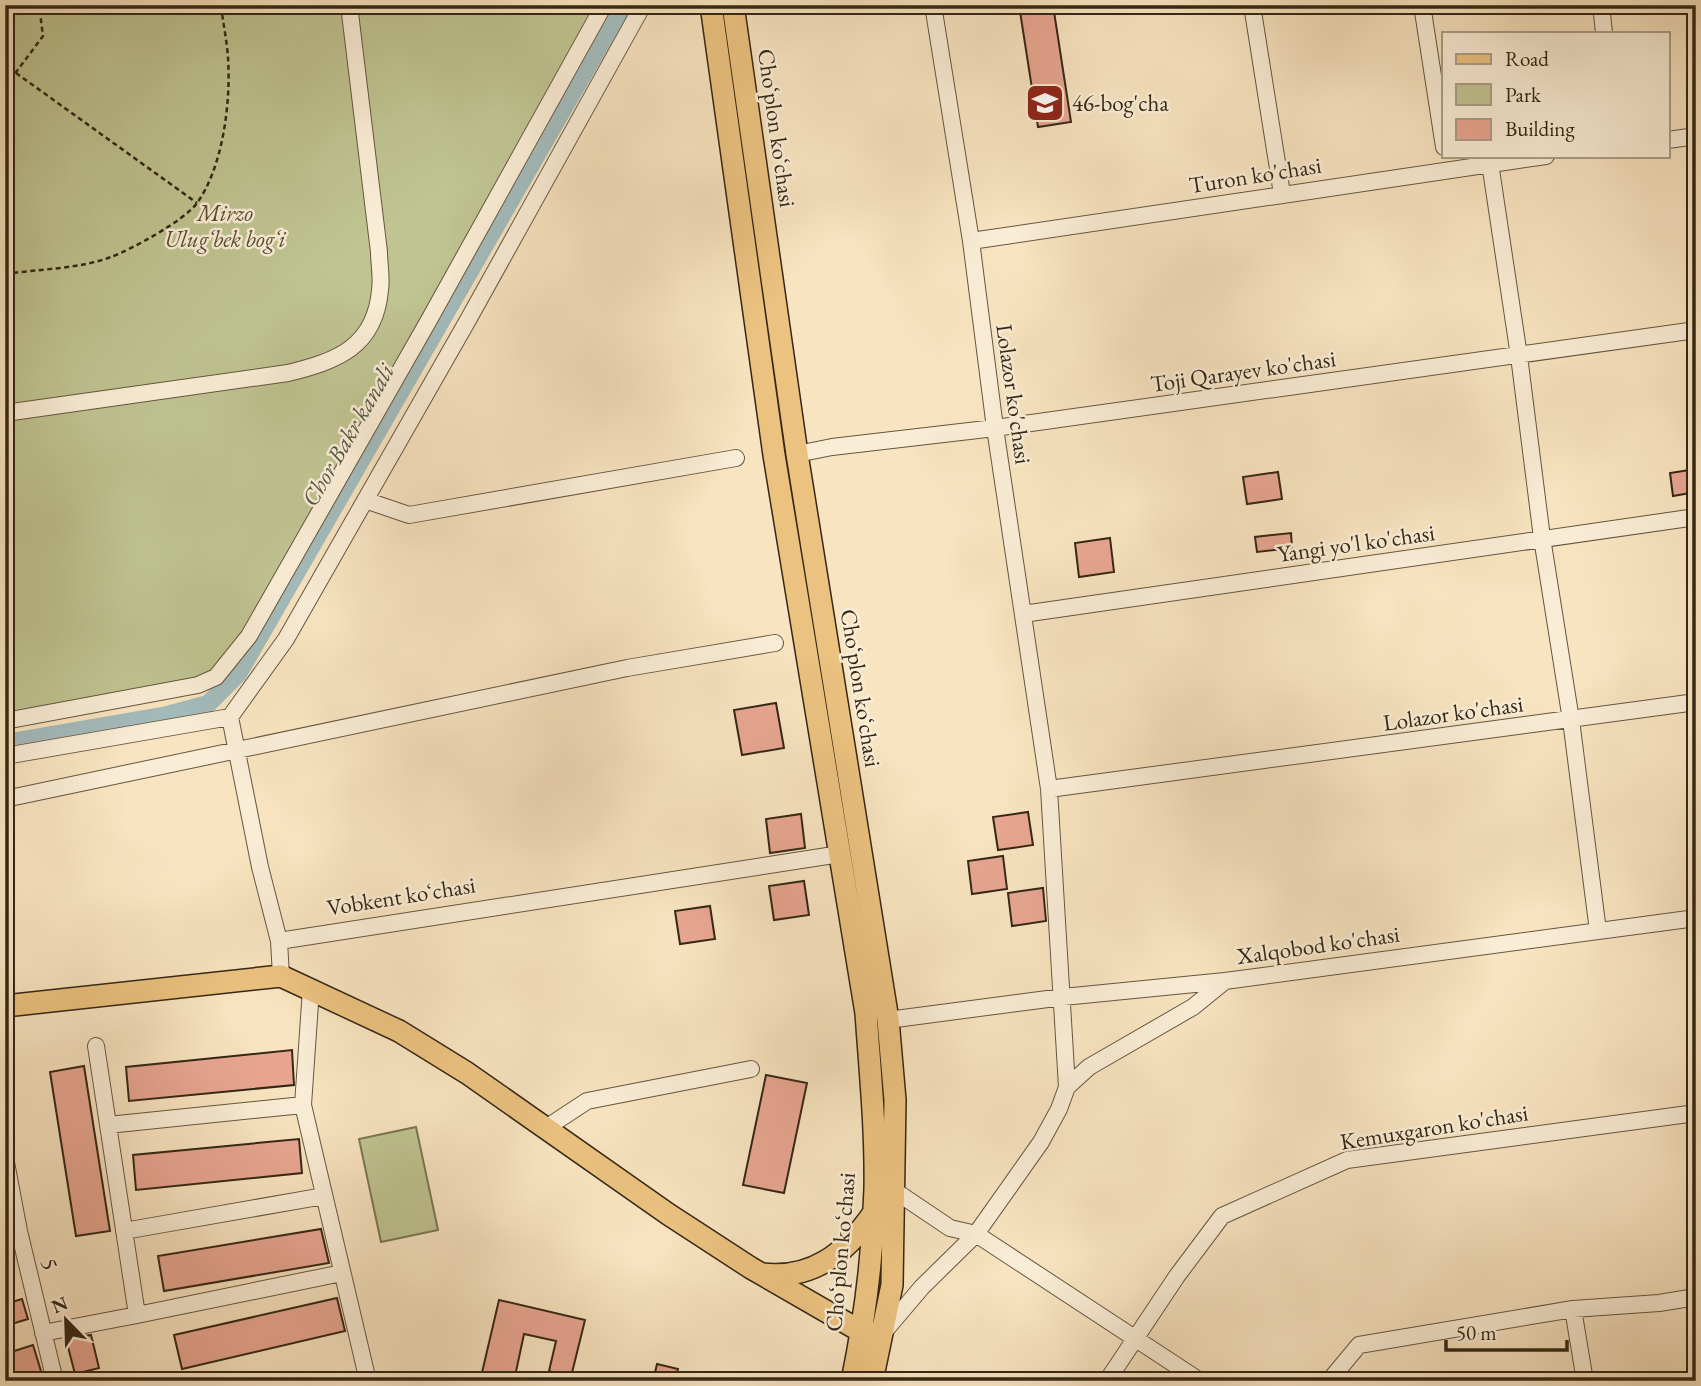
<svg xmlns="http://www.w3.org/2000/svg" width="1701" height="1386" font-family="'EB Garamond',serif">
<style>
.green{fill:#bfc491;stroke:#7a7653;stroke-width:2}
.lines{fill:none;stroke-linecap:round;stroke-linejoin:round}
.canal{stroke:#a3bcbd;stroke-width:18}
.building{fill:#e8a691;stroke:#342715;stroke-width:2}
.minor-casing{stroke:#655640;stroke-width:18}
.major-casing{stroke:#342715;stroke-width:24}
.path{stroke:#342715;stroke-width:2.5;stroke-dasharray:5 3.5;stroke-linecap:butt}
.minor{stroke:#faedd6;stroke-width:16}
.major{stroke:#ecc280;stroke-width:21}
.labels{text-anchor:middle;stroke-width:5;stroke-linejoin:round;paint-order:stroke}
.poi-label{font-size:23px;fill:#342715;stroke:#faedd6;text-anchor:start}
.street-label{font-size:23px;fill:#342715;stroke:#faedd6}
.park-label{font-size:23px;font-style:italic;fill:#574e34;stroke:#faedd6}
.water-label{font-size:24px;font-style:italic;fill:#555447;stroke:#faedd6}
</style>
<rect width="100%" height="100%" fill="#f8e4c0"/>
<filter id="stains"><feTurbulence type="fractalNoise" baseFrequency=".00286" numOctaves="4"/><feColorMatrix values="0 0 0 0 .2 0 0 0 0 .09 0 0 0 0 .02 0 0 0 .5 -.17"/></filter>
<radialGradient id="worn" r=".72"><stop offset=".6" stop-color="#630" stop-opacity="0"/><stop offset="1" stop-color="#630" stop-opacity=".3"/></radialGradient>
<path class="green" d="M 5,5 L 597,5 L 256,612 L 225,658 L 203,679 L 5,716 Z
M 416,1127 L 438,1230 L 381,1242 L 359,1139 Z"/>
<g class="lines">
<path class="canal" d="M 5,743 L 167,715 L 208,704 L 238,674 L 623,5"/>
</g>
<path class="building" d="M 1019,5 L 1053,5 L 1071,122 L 1038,127 Z
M 1696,469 L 1696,492 L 1673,496 L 1670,473 Z
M 1278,472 L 1282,499 L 1247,504 L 1243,477 Z
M 1291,533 L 1292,548 L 1257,552 L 1255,537 Z
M 1110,538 L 1114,572 L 1079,577 L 1075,543 Z
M 776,703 L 784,748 L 742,755 L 734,710 Z
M 1028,812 L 1033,845 L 998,850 L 993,817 Z
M 801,814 L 805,848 L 770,853 L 766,819 Z
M 1003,856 L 1007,889 L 972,894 L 968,861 Z
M 804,881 L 809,915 L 774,920 L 769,886 Z
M 1043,888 L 1046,921 L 1012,926 L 1008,893 Z
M 710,906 L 715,939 L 680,944 L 675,911 Z
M 292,1050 L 294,1085 L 129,1101 L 126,1067 Z
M 84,1066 L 110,1231 L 76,1236 L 50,1072 Z
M 766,1075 L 807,1083 L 784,1193 L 743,1185 Z
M 299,1139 L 302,1173 L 136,1190 L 133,1155 Z
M 5,1217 L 14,1257 L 5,1259 Z
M 321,1229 L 329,1263 L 164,1291 L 158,1256 Z
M 337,1298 L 345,1331 L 182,1369 L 174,1335 Z
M 22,1299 L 28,1319 L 5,1326 L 5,1304 Z
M 499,1300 L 585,1320 L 570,1381 L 550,1381 L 552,1372 L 549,1371 L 556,1341 L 524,1334 L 514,1381 L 480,1381 Z
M 91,1335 L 99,1368 L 75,1374 L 66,1339 Z
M 33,1345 L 44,1381 L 16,1381 L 8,1353 Z
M 657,1364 L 678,1369 L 675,1381 L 653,1381 Z"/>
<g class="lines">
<g class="minor-casing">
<path id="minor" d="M 933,5 L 971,241 L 995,428 L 1049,789 L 1067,1087
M 1252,5 L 1282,194
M 1422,5 L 1444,147
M 1601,5 L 1604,33
M 1668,140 L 1696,136
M 1490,163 L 1519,356 L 1542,538 L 1571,720 L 1598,931
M 971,241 L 1546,156
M 5,413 L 288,373 C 337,361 375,347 380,290 C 382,278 379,264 379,252 L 349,5
M 797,454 L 832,447 L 995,428 L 1696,330
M 365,500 L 409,515 L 736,458
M 1023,614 L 1696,517
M 230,717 L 260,867 L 279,941 L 281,976
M 5,721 L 198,685 L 216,677 L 249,636 L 429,320 L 604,5
M 5,756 L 230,717 L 286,639 L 468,320 L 643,5
M 1049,789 L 1696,702
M 5,799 L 627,668 L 775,643
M 279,941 L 840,854
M 311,989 L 303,1105 L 368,1381
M 888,1020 L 1063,997 L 1225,981
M 96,1046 L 137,1315 L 342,1273
M 108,1125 L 303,1105
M 546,1128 L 587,1101 L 751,1069
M 5,1157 L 19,1231 L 55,1381
M 895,1191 L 950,1228 L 976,1234 L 1200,1381
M 124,1231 L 324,1196
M 1573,1309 L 1585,1381
M 43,1333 L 137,1315
M 883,1333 L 922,1287 L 976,1234 L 1041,1142 L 1059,1109 L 1067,1087 L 1089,1067 L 1193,1007 L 1225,981 L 1696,918
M 1107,1381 L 1177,1276 L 1222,1216 L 1347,1160 L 1696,1113
M 1329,1381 L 1359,1345 L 1573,1309 L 1659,1303 L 1696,1297"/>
</g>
<g class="major-casing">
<path id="major" d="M 711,5 L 774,455 L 866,1013 C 870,1071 876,1130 875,1189 C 873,1254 865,1318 852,1381
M 733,5 L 797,454 L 888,1020 L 895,1100 L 892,1285 L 872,1381
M 5,1006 L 281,976 L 399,1031 L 467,1073 L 668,1214 L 751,1268 L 862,1332 L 874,1333
M 762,1274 C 811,1280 845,1254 872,1215"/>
</g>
<path class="path" d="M 16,73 L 197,203
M 5,87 L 43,36 L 39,5
M 5,274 C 39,269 79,269 111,257 C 132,249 184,221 197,203 C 223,167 231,102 228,58 C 227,41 223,23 221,5"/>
<use href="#minor" class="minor"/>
<use href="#major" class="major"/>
</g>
<defs>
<g id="school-square" transform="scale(2.0125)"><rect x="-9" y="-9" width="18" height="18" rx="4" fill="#8f2418" stroke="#faedd6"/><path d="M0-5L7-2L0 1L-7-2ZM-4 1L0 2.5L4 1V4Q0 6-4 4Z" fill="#fff"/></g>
</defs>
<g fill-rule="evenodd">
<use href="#school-square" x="1045" y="103"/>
</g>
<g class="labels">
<g class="poi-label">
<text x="1072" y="111">46-bog'cha</text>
</g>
<g class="street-label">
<text transform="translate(777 128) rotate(82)" y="8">Choʻplon koʻchasi</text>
<text transform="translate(1255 175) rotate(-9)" y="8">Turon ko'chasi</text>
<text transform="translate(1243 371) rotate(-8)" y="8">Toji Qarayev ko'chasi</text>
<text transform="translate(1014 394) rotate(82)" y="8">Lolazor ko'chasi</text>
<text transform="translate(1356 543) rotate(-8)" y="8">Yangi yo'l ko'chasi</text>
<text transform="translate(861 688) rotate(81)" y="8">Choʻplon koʻchasi</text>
<text transform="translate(1453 713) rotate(-8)" y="8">Lolazor ko'chasi</text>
<text transform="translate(401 896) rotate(-9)" y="8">Vobkent koʻchasi</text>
<text transform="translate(1318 945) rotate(-8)" y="8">Xalqobod ko'chasi</text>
<text transform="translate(1434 1127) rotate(-9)" y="8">Kemuxgaron ko'chasi</text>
<text transform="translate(840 1252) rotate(-85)" y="8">Choʻplon koʻchasi</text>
<text transform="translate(50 1264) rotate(77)" y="8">5</text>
</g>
<g class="park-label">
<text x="225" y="221">Mirzo<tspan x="225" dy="26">Ulugʻbek bogʻi</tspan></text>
</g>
<g class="water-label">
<text transform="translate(348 435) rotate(-60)" y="8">Chor Bakr kanali</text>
</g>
</g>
<rect width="1701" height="1386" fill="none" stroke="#f8e4c0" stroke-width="28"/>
<rect x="7" y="7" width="1687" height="1372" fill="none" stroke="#342715" stroke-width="3.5"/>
<rect x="14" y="14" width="1673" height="1358" fill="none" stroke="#342715" stroke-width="2"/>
<rect x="1442" y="32" width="228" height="126" fill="#faedd6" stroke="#ab9e89" stroke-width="2"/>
<rect x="1456" y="54" width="35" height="10" fill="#ecc280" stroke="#ab9e89" stroke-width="2"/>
<text x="1505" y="66" font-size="21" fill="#342715">Road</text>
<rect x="1456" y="84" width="35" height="21" fill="#bfc491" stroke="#ab9e89" stroke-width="2"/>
<text x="1505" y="102" font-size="21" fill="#342715">Park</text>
<rect x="1456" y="119" width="35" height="21" fill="#e8a691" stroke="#ab9e89" stroke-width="2"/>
<text x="1505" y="136" font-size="21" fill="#342715">Building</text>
<g transform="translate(66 1320) rotate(337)" stroke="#faedd6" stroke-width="5" paint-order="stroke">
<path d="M0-5L12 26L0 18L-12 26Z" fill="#342715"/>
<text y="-10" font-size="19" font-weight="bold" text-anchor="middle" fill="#342715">N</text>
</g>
<path d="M1446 1340v10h121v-10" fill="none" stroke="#342715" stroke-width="3.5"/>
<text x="1456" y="1340" font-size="21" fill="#342715" stroke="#faedd6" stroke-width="5" paint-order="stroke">50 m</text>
<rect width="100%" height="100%" filter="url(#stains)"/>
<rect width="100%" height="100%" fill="url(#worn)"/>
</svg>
